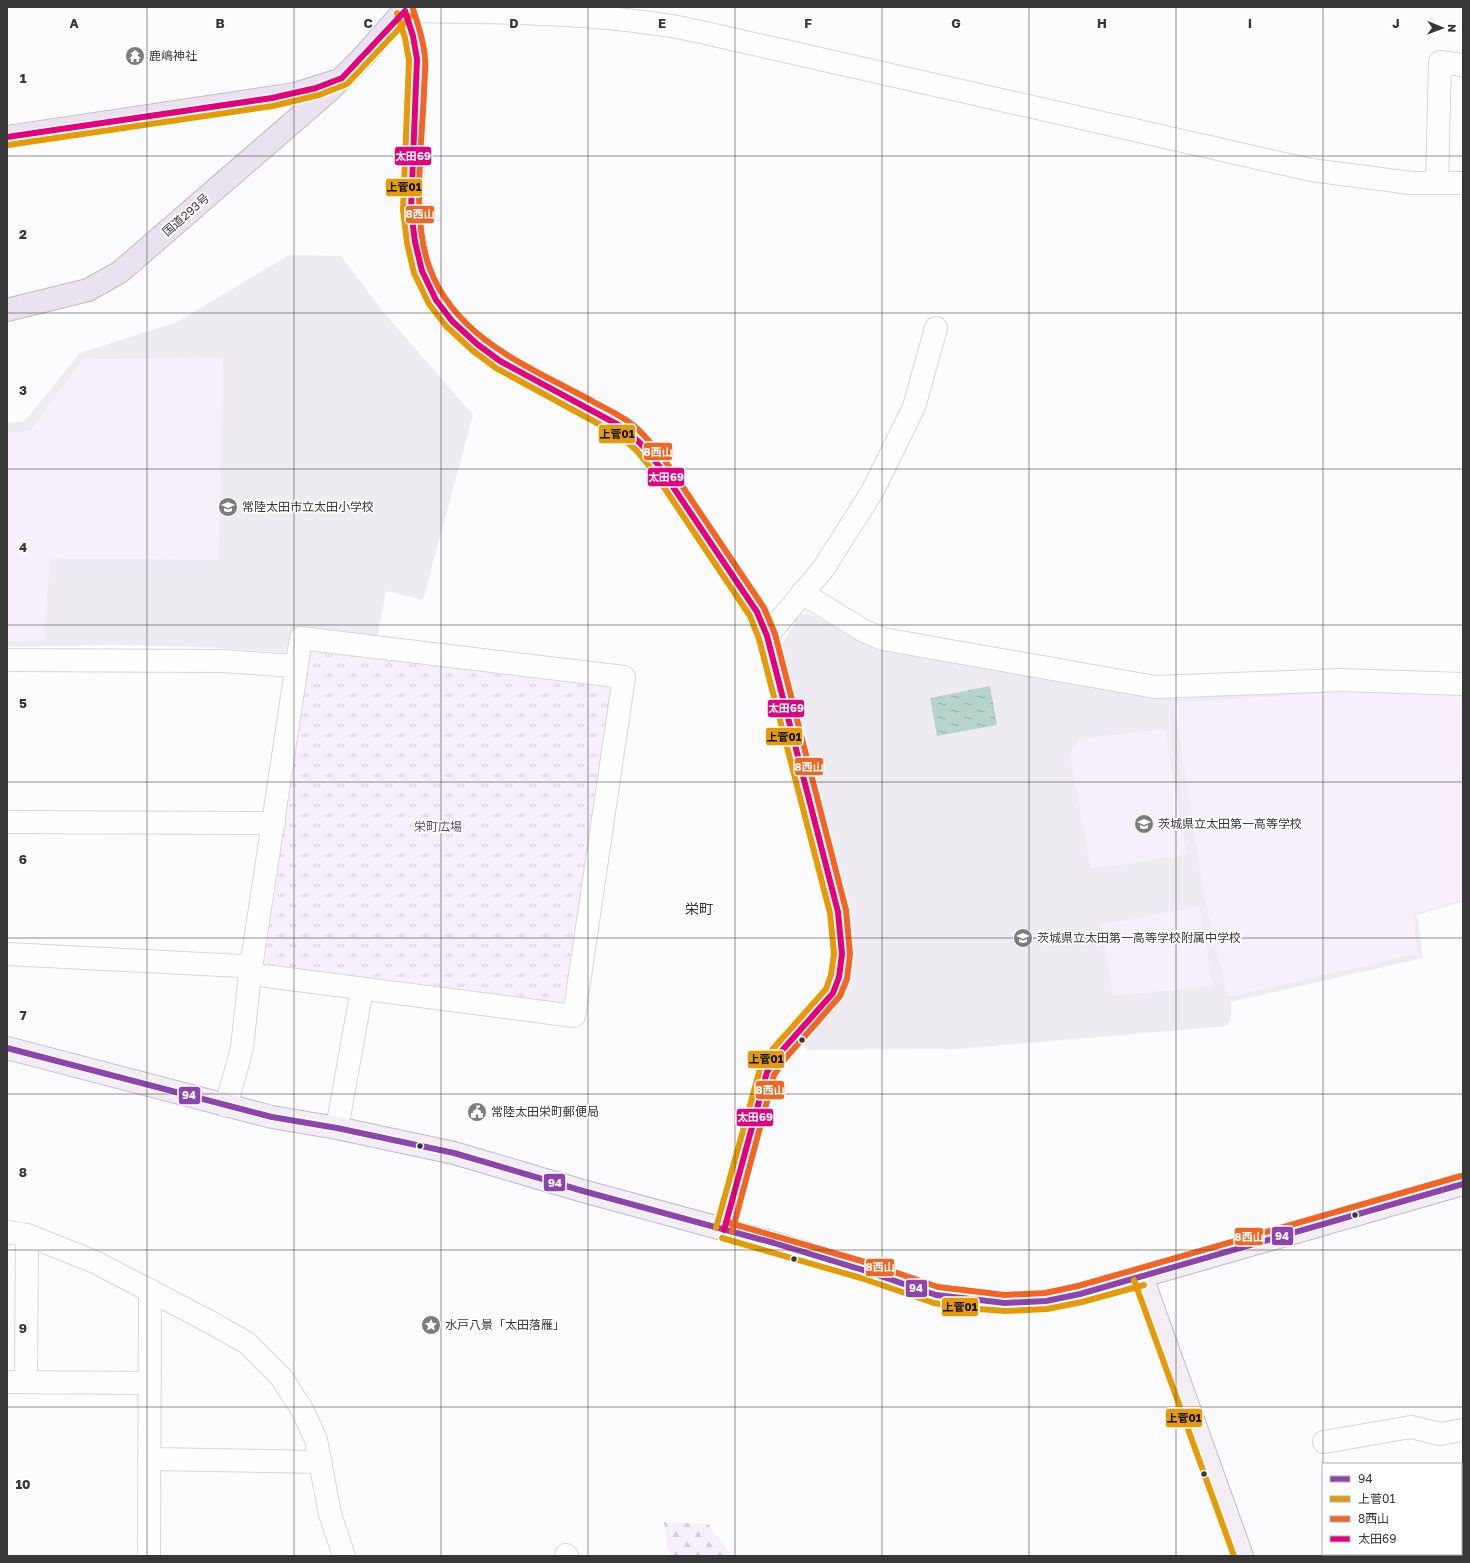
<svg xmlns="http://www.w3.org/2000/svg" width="1470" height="1563" font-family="'Golos Text','Noto Sans JP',sans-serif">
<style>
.built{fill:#efebf2}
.grass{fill:url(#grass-tufts)}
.forest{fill:url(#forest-firs)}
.pitch{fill:#f7effc}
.water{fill:url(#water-ripples)}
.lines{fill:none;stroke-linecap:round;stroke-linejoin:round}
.minor-casing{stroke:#d8d7d9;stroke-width:24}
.major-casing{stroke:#c3bac8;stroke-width:24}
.highway-casing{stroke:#c3bac8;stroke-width:24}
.minor{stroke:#fffeff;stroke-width:22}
.major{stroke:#f3edf6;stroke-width:22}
.highway{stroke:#ebe2ef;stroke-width:22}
.bus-1-casing{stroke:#fff;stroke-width:9}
.bus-2-casing{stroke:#fff;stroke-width:9}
.bus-3-casing{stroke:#fff;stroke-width:9}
.bus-4-casing{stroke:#fff;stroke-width:9}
.bus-1{stroke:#8e44ad;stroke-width:6}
.bus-2{stroke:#e49b06;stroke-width:6}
.bus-3{stroke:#f26522;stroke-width:6}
.bus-4{stroke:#e5007d;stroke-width:6}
.grid{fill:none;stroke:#383738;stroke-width:1;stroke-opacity:0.55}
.bus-dot{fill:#383738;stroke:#fff;stroke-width:1.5}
.labels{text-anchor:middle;stroke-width:3.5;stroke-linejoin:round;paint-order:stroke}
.poi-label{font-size:12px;fill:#383738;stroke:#fff;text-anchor:start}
.street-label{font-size:12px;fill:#383738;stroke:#fff}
.park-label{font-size:12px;fill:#614572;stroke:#fff}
.quarter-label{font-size:14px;fill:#353337;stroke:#fff}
.grid-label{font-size:13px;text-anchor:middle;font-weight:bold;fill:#383738;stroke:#fff;stroke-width:3.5;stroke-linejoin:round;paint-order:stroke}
.line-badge{stroke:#fff;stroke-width:1.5}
.badge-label{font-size:11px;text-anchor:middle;font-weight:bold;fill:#fff}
.pale-badge-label{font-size:11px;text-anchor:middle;font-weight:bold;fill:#111}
</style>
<defs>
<pattern id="grass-tufts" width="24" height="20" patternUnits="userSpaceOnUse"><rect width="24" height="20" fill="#f7effc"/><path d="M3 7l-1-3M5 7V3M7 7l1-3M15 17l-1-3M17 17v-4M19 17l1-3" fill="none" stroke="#d4ced9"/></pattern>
<pattern id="forest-firs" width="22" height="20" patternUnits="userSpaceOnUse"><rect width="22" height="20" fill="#f7effc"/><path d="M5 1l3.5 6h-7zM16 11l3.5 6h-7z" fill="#d4ced9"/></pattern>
<pattern id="water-ripples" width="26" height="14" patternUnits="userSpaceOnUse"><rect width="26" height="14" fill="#b7d4cc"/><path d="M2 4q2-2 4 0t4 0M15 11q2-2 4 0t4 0" fill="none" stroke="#96ada7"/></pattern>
</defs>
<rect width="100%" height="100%" fill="#fcfbfd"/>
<path class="built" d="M 289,255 L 341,256 L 385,314 L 473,415 L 423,600 L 386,591 L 377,639 L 294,628 L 291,653 L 202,647 L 114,645 L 7,647 L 7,423 L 25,421 L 80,353 L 177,322 Z
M 797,614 L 811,614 L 866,642 L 1102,686 L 1324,690 L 1463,689 L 1463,902 L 1417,915 L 1423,958 L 1231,1002 L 1231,1019 L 1227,1026 L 956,1049 L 807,1050 L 805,1044 L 806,1037 L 845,995 L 849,980 L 778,648 L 794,626 L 794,617 Z"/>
<path class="grass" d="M 304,643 L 614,680 L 571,1004 L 260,968 Z"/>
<path class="forest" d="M 664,1522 L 708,1524 L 732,1556 L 669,1556 Z"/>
<path class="pitch" d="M 223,357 L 219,560 L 50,559 L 44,641 L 7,641 L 7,432 L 30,431 L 83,359 Z
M 1343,692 L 1463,694 L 1463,900 L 1413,914 L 1417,954 L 1228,997 L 1204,896 L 1174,703 Z
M 1164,729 L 1187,855 L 1091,869 L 1070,755 L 1079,739 Z
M 1199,906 L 1213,986 L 1113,996 L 1101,925 Z"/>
<path class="water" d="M 990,686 L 997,725 L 937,736 L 930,698 Z"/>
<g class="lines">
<g class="minor-casing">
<path id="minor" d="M 1437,183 L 1440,62 L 1463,65
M 802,593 L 864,631 L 883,639 L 1155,687 L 1341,680 L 1463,684
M 767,636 L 823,569 L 872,492 L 914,407 L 936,328
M 7,660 L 222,661 L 296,666
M 7,822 L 274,823
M 7,954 L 242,966 L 250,974 L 574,1016 L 624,677 L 301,638 L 250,974 L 242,1048 L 226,1106
M 337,1128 L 362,989
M 724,1230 L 767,1072 L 778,1055 L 833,993 L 839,977 L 842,954 L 838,912 L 767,636 L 757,612 L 659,466 L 643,446 L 624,428 L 500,361 L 477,344 L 452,321 L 436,300 L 422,271 L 415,242 L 411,210 L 417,59 L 413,36 L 405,11 C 498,12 591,12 683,28 L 1311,170 L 1411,183 L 1463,183
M 7,1232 L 27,1235 L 95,1262 L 210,1322 L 247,1343 L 281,1377 L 303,1411 L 316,1440 L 330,1514 L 344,1556
M 7,1382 L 150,1383
M 26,1382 L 27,1235
M 1324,1442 L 1411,1427 L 1440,1434 L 1463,1430
M 149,1459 L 321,1462
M 566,1555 L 567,1556
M 149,1556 L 150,1290"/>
</g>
<g class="major-casing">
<path id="major" d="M 7,1048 L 272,1117 L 337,1128 L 454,1153 L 583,1191 L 774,1243 L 863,1270 L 936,1295 L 1005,1303 L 1046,1301 L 1080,1294 L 1463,1184
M 1142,1277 L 1242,1556"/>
</g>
<g class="highway-casing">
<path id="highway" d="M 7,137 L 295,94 L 336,81
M 7,310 L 88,290 L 120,272 L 329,91 L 363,57 L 407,7"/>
</g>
<use href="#minor" class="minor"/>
<use href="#major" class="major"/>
<use href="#highway" class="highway"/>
<g class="bus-1-casing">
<path id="bus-1" d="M 7,1048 L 272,1117 L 337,1128 L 454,1153 L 583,1191 L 774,1243 L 863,1270 L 936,1295 L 1005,1303 L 1046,1301 L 1080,1294 L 1463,1184"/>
</g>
<g class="bus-2-casing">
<path id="bus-2" d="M 397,13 L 405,38 L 409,60 L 403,210 L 407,243 L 414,273 L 429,304 L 446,326 L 472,350 L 496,368 L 619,435 L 637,451 L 653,471 L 750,616 L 759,639 L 830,913 L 834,954 L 831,975 L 826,989 L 772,1050 L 760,1069 L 716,1228
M 8,145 L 273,106 L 319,95 L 347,84 L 411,16
M 722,1238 L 861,1278 L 934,1303 L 966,1308 L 1005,1311 L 1047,1309 L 1082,1302 L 1144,1285
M 1134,1280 L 1234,1556"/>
</g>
<g class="bus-3-casing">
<path id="bus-3" d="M 413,9 C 418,25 424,41 425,58 C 426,69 424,81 424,92 C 422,144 411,220 430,269 C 456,339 531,368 592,401 C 604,408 618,414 629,422 C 643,432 655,448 666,462 L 764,608 L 775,634 L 846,910 L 850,954 L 847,979 L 840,996 L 784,1060 L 774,1075 L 732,1232
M 726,1222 L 865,1262 L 938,1287 L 1005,1295 L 1045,1293 L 1078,1286 L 1461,1176"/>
</g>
<g class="bus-4-casing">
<path id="bus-4" d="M 405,11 L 413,36 L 417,59 L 411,210 L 415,242 L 422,271 L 436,300 L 452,321 L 477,344 L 500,361 L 624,428 L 643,446 L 659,466 L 757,612 L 767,636 L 838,912 L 842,954 L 839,977 L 833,993 L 778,1055 L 767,1072 L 724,1230
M 7,137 L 272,98 L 316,88 L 342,78 L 405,11"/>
</g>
<use href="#bus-1" class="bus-1"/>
<use href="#bus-2" class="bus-2"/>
<use href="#bus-3" class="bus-3"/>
<use href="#bus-4" class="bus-4"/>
</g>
<path class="grid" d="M 147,7 L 147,1556M 294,7 L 294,1556M 441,7 L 441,1556M 588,7 L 588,1556M 735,7 L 735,1556M 882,7 L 882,1556M 1029,7 L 1029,1556M 1176,7 L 1176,1556M 1323,7 L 1323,1464M 7,156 L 1463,156M 7,313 L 1463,313M 7,469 L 1463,469M 7,625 L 1463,625M 7,782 L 1463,782M 7,938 L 1463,938M 7,1094 L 1463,1094M 7,1250 L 1463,1250M 7,1407 L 1463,1407M 1323,1464 L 1323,1554M 1323,1554 L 1323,1556"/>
<defs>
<g id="temple-disc" transform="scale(1)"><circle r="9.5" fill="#7d7c7d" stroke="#fff"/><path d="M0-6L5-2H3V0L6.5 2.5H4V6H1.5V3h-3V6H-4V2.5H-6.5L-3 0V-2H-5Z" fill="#fff"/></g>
<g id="school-disc" transform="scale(1)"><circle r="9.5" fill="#7d7c7d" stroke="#fff"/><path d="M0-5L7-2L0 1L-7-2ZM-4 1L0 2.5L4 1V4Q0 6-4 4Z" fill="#fff"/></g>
<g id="civic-disc" transform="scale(1)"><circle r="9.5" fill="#7d7c7d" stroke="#fff"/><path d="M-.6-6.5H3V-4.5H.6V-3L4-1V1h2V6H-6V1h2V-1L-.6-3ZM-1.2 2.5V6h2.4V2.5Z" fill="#fff"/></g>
<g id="sight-disc" transform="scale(1)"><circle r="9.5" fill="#7d7c7d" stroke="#fff"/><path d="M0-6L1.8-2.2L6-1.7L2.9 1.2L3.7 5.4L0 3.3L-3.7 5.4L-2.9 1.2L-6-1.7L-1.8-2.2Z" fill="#fff"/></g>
</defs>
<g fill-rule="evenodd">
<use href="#temple-disc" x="135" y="56"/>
<use href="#school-disc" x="228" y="507"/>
<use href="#school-disc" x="1144" y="824"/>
<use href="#school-disc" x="1023" y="938"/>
<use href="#civic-disc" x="477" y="1112"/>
<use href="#sight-disc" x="431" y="1325"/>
</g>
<g class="bus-dot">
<circle cx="802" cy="1040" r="3.5"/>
<circle cx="420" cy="1146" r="3.5"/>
<circle cx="1355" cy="1215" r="3.5"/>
<circle cx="794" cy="1259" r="3.5"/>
<circle cx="1204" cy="1474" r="3.5"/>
</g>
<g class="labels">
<g class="poi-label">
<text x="149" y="60">鹿嶋神社</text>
<text x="242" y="511">常陸太田市立太田小学校</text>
<text x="1158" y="828">茨城県立太田第一高等学校</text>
<text x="1037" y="942">茨城県立太田第一高等学校附属中学校</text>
<text x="491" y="1116">常陸太田栄町郵便局</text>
<text x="445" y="1329">水戸八景「太田落雁」</text>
</g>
<g class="street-label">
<text transform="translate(186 215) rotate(-41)" y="4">国道293号</text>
</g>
<g class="park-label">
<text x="438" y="831">栄町広場</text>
</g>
<g class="quarter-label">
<text x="699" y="914">栄町</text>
</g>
</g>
<g class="grid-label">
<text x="74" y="28">A</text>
<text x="220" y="28">B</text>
<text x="368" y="28">C</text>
<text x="514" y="28">D</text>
<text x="662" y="28">E</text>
<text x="808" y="28">F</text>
<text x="956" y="28">G</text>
<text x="1102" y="28">H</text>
<text x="1250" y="28">I</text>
<text x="1396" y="28">J</text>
<text x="23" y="83">1</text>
<text x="23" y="239">2</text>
<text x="23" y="395">3</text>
<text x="23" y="552">4</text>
<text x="23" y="708">5</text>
<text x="23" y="864">6</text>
<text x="23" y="1020">7</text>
<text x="23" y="1177">8</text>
<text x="23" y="1333">9</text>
<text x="23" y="1489">10</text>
</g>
<g class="line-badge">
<rect x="394" y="146" width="38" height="20" rx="4" fill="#e5007d"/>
<rect x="385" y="178" width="38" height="19" rx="4" fill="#e49b06"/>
<rect x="405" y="205" width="30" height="19" rx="4" fill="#f26522"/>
<rect x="598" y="424" width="38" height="20" rx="4" fill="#e49b06"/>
<rect x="643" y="442" width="30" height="19" rx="4" fill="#f26522"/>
<rect x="647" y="467" width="38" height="20" rx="4" fill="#e5007d"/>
<rect x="767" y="699" width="38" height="19" rx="4" fill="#e5007d"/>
<rect x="765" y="727" width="38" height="19" rx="4" fill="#e49b06"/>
<rect x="794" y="757" width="30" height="19" rx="4" fill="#f26522"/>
<rect x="747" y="1050" width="38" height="19" rx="4" fill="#e49b06"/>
<rect x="755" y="1080" width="30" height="20" rx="4" fill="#f26522"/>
<rect x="178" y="1086" width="23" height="19" rx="4" fill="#8e44ad"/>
<rect x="736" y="1108" width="38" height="19" rx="4" fill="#e5007d"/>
<rect x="543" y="1173" width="23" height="19" rx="4" fill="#8e44ad"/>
<rect x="1271" y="1226" width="23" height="20" rx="4" fill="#8e44ad"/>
<rect x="1234" y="1227" width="30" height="19" rx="4" fill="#f26522"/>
<rect x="865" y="1258" width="30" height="19" rx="4" fill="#f26522"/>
<rect x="905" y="1279" width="23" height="19" rx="4" fill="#8e44ad"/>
<rect x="941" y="1297" width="38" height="20" rx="4" fill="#e49b06"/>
<rect x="1165" y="1408" width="38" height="20" rx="4" fill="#e49b06"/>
</g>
<g class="badge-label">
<text x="413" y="160">太田69</text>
<text x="420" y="218">8西山</text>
<text x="658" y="456">8西山</text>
<text x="666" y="481">太田69</text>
<text x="786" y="712">太田69</text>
<text x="809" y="771">8西山</text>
<text x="770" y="1094">8西山</text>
<text x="189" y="1099">94</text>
<text x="755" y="1121">太田69</text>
<text x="555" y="1187">94</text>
<text x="1282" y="1240">94</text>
<text x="1249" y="1241">8西山</text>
<text x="880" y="1271">8西山</text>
<text x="916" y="1292">94</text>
</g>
<g class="pale-badge-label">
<text x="404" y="191">上菅01</text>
<text x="617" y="438">上菅01</text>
<text x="784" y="741">上菅01</text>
<text x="766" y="1063">上菅01</text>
<text x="960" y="1311">上菅01</text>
<text x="1184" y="1422">上菅01</text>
</g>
<rect width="1470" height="1563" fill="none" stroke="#383738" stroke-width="16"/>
<rect x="1322" y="1463" width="140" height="92" fill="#ffffff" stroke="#afafaf"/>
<rect x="1330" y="1476" width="20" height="6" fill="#8e44ad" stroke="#afafaf"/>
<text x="1358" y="1483" font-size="12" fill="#383738">94</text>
<rect x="1330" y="1496" width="20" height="6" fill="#e49b06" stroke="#afafaf"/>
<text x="1358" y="1503" font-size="12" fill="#383738">上菅01</text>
<rect x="1330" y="1516" width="20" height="6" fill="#f26522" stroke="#afafaf"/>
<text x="1358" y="1523" font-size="12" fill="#383738">8西山</text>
<rect x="1330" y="1536" width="20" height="6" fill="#e5007d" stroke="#afafaf"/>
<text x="1358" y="1543" font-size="12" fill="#383738">太田69</text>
<g transform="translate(1442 28) rotate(91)" stroke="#ffffff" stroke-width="3" paint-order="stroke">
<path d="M0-3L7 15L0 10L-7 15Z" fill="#383738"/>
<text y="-6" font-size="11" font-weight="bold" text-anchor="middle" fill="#383738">N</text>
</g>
</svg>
